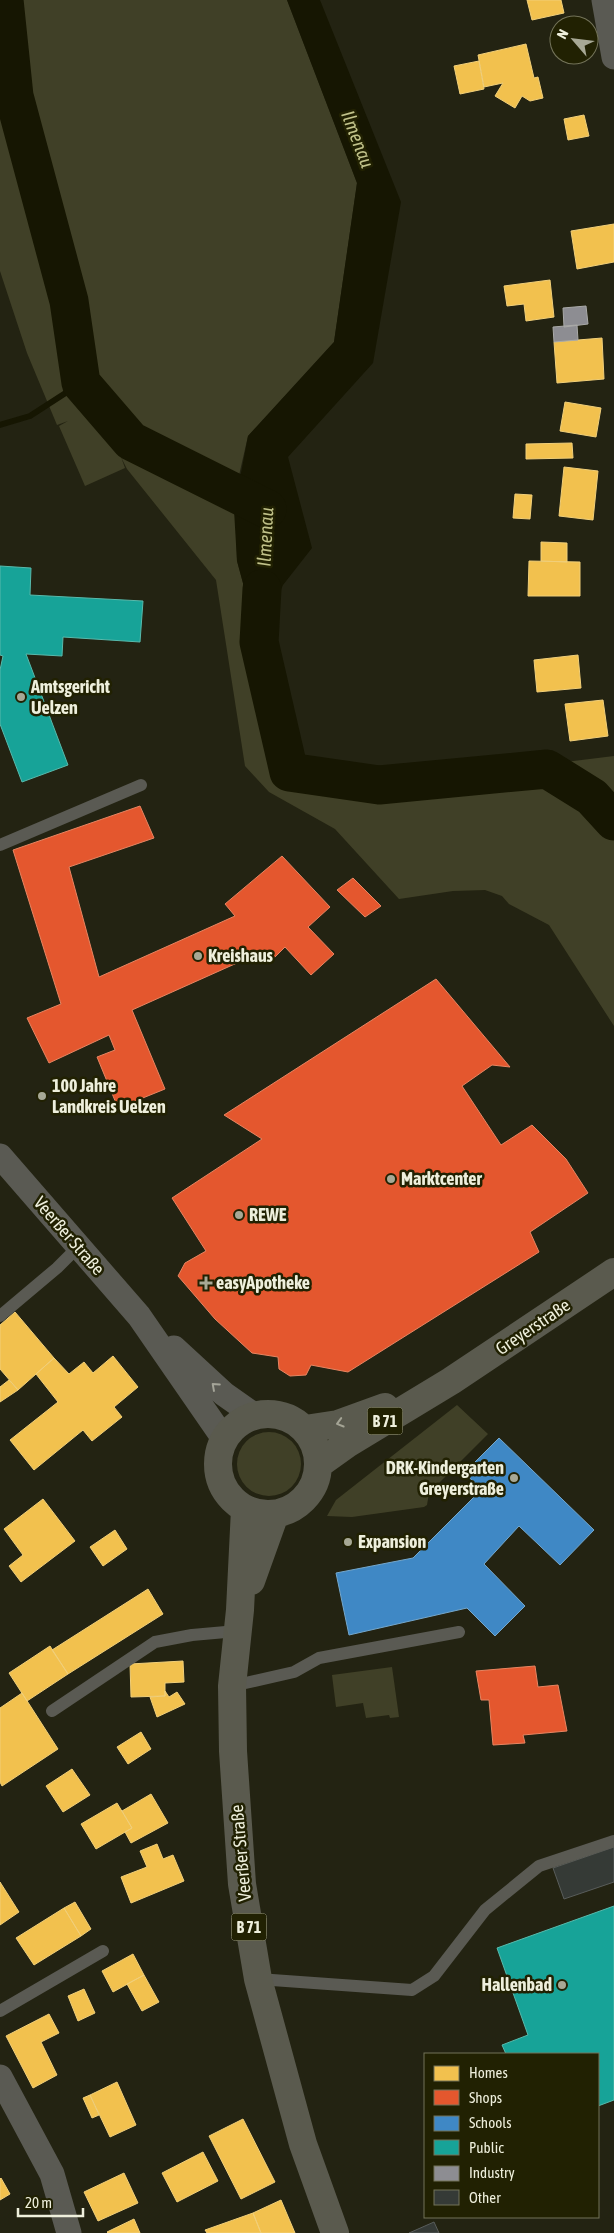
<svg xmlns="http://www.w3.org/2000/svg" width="614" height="2233" font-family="'Asap Condensed',sans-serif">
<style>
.green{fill:#404027}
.water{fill:#161602}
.homes{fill:#f2c14e;stroke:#f1cf79}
.shops{fill:#e4572e;stroke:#e78562}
.schools{fill:#3f88c5;stroke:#74a7cc}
.public{fill:#17a398;stroke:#58baac}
.industry{fill:#8d8d92;stroke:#aaaaa8}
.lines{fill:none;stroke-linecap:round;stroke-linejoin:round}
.stream{stroke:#161602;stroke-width:6}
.river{stroke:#161602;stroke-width:39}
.building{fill:#353a36;stroke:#595d5b}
.lane{stroke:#5a5a53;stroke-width:12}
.street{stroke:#5a5a53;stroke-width:25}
.primary{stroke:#5a5a4e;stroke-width:28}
.oneway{stroke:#a4a498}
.oneway2{stroke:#a4a495}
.poi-dot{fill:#a7a895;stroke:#212102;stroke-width:2}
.labels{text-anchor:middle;stroke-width:5;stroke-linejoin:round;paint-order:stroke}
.shield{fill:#212102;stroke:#b0b19b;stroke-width:1}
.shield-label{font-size:16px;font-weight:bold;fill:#eeefdc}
.poi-label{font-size:18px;font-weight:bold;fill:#eeefdc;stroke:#212102;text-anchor:start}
.street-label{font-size:18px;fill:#eeefdc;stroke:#212102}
.water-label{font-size:19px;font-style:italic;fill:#c1c28a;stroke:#212102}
</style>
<rect width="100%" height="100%" fill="#232312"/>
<path class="green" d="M 0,0 L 287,0 L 357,183 L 334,342 L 248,436 L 235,493 L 237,561 L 259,642 L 289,772 L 379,785 L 614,756 L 614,1026 L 549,925 L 509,904 L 502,896 L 485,890 L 453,891 L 399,899 L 335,829 L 269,792 L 245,766 L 216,580 L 127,469 L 121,457 L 125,468 L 85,486 L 59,426 L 68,421 L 57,425 L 27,353 L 0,271 Z
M 457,1405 L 488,1434 L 429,1493 L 427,1505 L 424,1507 L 352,1517 L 327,1516 L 336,1500 Z
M237 1464a32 32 0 1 1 64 0a32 32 0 1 1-64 0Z
M 392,1667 L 399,1717 L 390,1718 L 389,1715 L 366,1718 L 363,1703 L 336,1707 L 332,1675 Z"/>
<path class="water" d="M 287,0 L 320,0 L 401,202 L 373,363 L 288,457 L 312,548 L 283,585 L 259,642 L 237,561 L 234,510 L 248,436 L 334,342 L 357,183 Z"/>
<path class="homes" d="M 527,0 L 561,0 L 564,13 L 532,20 Z
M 526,44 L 534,78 L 538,77 L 543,98 L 530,101 L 522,96 L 515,108 L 495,96 L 503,83 L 484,87 L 478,55 Z
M 479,61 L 484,89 L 460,94 L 454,66 Z
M 584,115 L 589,136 L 568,140 L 564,119 Z
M 614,224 L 614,262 L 577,269 L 571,231 Z
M 550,280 L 554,317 L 526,321 L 524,304 L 507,306 L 504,286 Z
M 602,338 L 604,379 L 557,383 L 554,342 Z
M 565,402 L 601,408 L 596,437 L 560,431 Z
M 572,443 L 573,458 L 526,459 L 526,444 Z
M 564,467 L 598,471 L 593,520 L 559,516 Z
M 515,494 L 532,495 L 530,519 L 513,518 Z
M 541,542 L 567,543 L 567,562 L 541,561 Z
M 529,561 L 580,562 L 580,596 L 528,596 Z
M 578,655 L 581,688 L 537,692 L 534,660 Z
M 603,700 L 608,736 L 570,741 L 565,704 Z
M 15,1312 L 54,1358 L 18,1390 L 0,1369 L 0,1325 Z
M 113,1356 L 138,1387 L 114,1407 L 122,1417 L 92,1441 L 83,1430 L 34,1470 L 10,1440 L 58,1402 L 36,1374 L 54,1358 L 69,1374 L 84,1362 L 93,1373 Z
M 9,1380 L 18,1390 L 0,1402 L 0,1387 Z
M 43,1499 L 75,1541 L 21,1582 L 9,1566 L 23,1555 L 4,1529 Z
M 115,1530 L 127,1549 L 103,1566 L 90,1547 Z
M 148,1589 L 163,1614 L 68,1674 L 52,1650 Z
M 50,1646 L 68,1674 L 27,1701 L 9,1673 Z
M 183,1661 L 184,1682 L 165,1683 L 165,1696 L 131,1697 L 130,1664 Z
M 165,1691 L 169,1697 L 177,1692 L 185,1704 L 157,1717 L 150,1697 L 165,1696 Z
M 22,1693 L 58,1749 L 2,1786 L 0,1782 L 0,1708 Z
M 141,1732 L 151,1749 L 128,1764 L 117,1747 Z
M 72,1769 L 90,1795 L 63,1812 L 46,1786 Z
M 151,1794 L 168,1823 L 131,1843 L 125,1832 L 132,1828 L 122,1811 Z
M 117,1803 L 132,1828 L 96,1849 L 81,1824 Z
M 157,1844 L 163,1859 L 173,1855 L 184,1881 L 131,1903 L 121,1877 L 147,1867 L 140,1851 Z
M 0,1882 L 19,1912 L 0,1925 Z
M 75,1902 L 91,1929 L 81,1936 L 64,1908 Z
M 64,1908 L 81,1936 L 34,1965 L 16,1938 Z
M 133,1954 L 144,1975 L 113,1992 L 102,1971 Z
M 144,1975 L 159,2002 L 142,2011 L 127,1984 Z
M 84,1989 L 95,2013 L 78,2021 L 68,1996 Z
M 49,2014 L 59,2033 L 41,2042 L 57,2075 L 33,2088 L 6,2036 Z
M 117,2082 L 136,2125 L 110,2137 L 90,2095 Z
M 90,2095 L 99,2115 L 92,2118 L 83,2098 Z
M 243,2119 L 275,2182 L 241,2199 L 209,2136 Z
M 203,2152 L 218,2181 L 177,2202 L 162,2173 Z
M 124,2173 L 138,2203 L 98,2221 L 84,2192 Z
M 1,2178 L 10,2194 L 0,2200 L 0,2179 Z
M 281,2200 L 295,2233 L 261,2233 L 253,2213 Z
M 253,2213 L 261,2233 L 207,2233 L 205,2230 Z
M 134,2219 L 140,2233 L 108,2233 L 107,2232 Z"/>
<path class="shops" d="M 140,806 L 154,838 L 69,867 L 99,977 L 235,916 L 225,904 L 282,856 L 330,907 L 308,927 L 334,954 L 311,975 L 285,947 L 273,959 L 266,950 L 132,1010 L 165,1089 L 118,1108 L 97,1057 L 115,1050 L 109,1035 L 49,1063 L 27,1018 L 61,1004 L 13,850 Z
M 353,878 L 381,906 L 365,917 L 337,890 Z
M 436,979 L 510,1067 L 492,1065 L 462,1086 L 501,1145 L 532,1125 L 566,1159 L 588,1193 L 530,1232 L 539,1252 L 348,1372 L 311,1365 L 306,1375 L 290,1376 L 279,1369 L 278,1357 L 252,1353 L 215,1319 L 178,1276 L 185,1263 L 206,1251 L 172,1198 L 262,1139 L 224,1115 Z
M 535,1666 L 538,1687 L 558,1685 L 567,1731 L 523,1735 L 525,1743 L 493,1745 L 489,1700 L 481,1700 L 476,1671 Z"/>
<path class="schools" d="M 499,1438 L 594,1530 L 560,1565 L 519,1526 L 484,1564 L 525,1606 L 495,1636 L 467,1608 L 349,1635 L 336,1573 L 413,1558 L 482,1489 L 464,1473 Z"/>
<path class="public" d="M 0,566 L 31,568 L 30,595 L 143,601 L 140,642 L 63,637 L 62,656 L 26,654 L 68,765 L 22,782 L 0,724 L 0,670 L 3,656 L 0,655 Z
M 614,1906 L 614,2100 L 598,2106 L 598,2054 L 506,2054 L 502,2045 L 528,2035 L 497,1948 Z"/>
<path class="industry" d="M 586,306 L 588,324 L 564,327 L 563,308 Z
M 577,325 L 578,340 L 554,342 L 553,327 Z"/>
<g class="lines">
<path class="stream" d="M 0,425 L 30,416 L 81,383"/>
<path class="river" d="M 4,0 L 14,96 L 69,301 L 81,383 L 131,441 L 267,509
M 262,589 L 259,642 L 289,772 L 379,785 L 547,769 L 592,797 L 614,821"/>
</g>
<path class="building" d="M 614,1847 L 614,1882 L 564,1899 L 553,1868 Z
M 434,2222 L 439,2233 L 409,2233 Z"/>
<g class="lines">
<path class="lane" d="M 0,845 L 141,785
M 0,1316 L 57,1268 L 78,1247
M 232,1686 L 294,1672 L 319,1658 L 459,1632
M 52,1711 L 155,1642 L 192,1635 L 237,1631
M 258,1979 L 412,1990 L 434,1976 L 485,1910 L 539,1866 L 614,1841
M 0,2011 L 103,1951"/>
<path class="street" d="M 604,0 L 614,57
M 0,1156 L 139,1316 L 224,1439
M 174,1348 L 224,1394 L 254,1415
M 0,2077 L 52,2174 L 69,2233"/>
<path class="primary" d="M218 1464a50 50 0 1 1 100 0a50 50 0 1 1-100 0Z
M 305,1429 L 338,1424 L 385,1407
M 319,1464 L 347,1444 L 451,1381 L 614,1272
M 245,1509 L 240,1610 L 232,1686 L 233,1751 L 242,1884 L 258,1979 L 303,2144 L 335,2233
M 251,1581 L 275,1514"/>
</g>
<defs><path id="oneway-chevron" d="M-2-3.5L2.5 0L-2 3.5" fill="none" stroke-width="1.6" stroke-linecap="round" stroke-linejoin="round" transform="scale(1.25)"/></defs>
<use class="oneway" href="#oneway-chevron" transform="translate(215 1386) rotate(-138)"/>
<use class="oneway2" href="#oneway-chevron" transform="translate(340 1423) rotate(164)"/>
<g class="poi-dot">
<circle cx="21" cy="697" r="5"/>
<circle cx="198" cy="956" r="5"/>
<circle cx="42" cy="1096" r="5"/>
<circle cx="391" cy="1179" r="5"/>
<circle cx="239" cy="1215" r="5"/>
<path d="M203.5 1275.5h5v5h5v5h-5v5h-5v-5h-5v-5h5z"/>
<circle cx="514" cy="1478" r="5"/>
<circle cx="348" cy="1542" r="5"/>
<circle cx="562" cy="1985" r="5"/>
</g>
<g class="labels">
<g class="shield">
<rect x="367.5" y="1407.5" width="35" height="27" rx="4"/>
<rect x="231.5" y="1913.5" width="35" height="27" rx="4"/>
</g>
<g class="shield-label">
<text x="385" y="1427">B 71</text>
<text x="249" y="1933">B 71</text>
</g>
<g class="poi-label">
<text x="31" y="693">Amtsgericht<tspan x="31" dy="21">Uelzen</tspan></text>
<text x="208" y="962">Kreishaus</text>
<text x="52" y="1092">100 Jahre<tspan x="52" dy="21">Landkreis Uelzen</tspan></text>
<text x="401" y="1185">Marktcenter</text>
<text x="249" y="1221">REWE</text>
<text x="216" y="1289">easyApotheke</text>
<text x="504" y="1474" text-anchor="end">DRK-Kindergarten<tspan x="504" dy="21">Greyerstraße</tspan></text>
<text x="358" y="1548">Expansion</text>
<text x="552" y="1991" text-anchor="end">Hallenbad</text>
</g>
<g class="street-label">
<text transform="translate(69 1236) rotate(49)" y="6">Veerßer Straße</text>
<text transform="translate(533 1327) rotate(-34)" y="6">Greyerstraße</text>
<text transform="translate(241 1853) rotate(-95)" y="6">Veerßer Straße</text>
</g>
<g class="water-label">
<text transform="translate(358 139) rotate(69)" y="7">Ilmenau</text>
<text transform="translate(265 537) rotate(-87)" y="7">Ilmenau</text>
</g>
</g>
<rect x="424" y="2053" width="175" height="165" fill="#212102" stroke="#737359"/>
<rect x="434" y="2066" width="25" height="15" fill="#f2c14e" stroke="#737359"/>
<text x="469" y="2078" font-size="15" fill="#eeefdc">Homes</text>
<rect x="434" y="2090" width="25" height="15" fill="#e4572e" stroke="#737359"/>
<text x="469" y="2103" font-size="15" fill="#eeefdc">Shops</text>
<rect x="434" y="2116" width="25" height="15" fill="#3f88c5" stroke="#737359"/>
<text x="469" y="2128" font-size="15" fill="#eeefdc">Schools</text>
<rect x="434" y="2140" width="25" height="15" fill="#17a398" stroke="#737359"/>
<text x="469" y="2153" font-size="15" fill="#eeefdc">Public</text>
<rect x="434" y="2166" width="25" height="15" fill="#8d8d92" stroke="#737359"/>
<text x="469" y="2178" font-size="15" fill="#eeefdc">Industry</text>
<rect x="434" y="2190" width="25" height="15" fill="#353a36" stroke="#737359"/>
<text x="469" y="2203" font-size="15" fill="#eeefdc">Other</text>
<g transform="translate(574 40) rotate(298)"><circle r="24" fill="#212102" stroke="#737359"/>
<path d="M0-4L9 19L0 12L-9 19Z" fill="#a7a895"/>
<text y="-8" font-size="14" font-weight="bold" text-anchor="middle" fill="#eeefdc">N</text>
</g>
<path d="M18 2208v8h65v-8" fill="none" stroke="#eeefdc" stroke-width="2.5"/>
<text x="25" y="2208" font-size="15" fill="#eeefdc" stroke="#212102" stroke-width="4" paint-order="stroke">20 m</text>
</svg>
